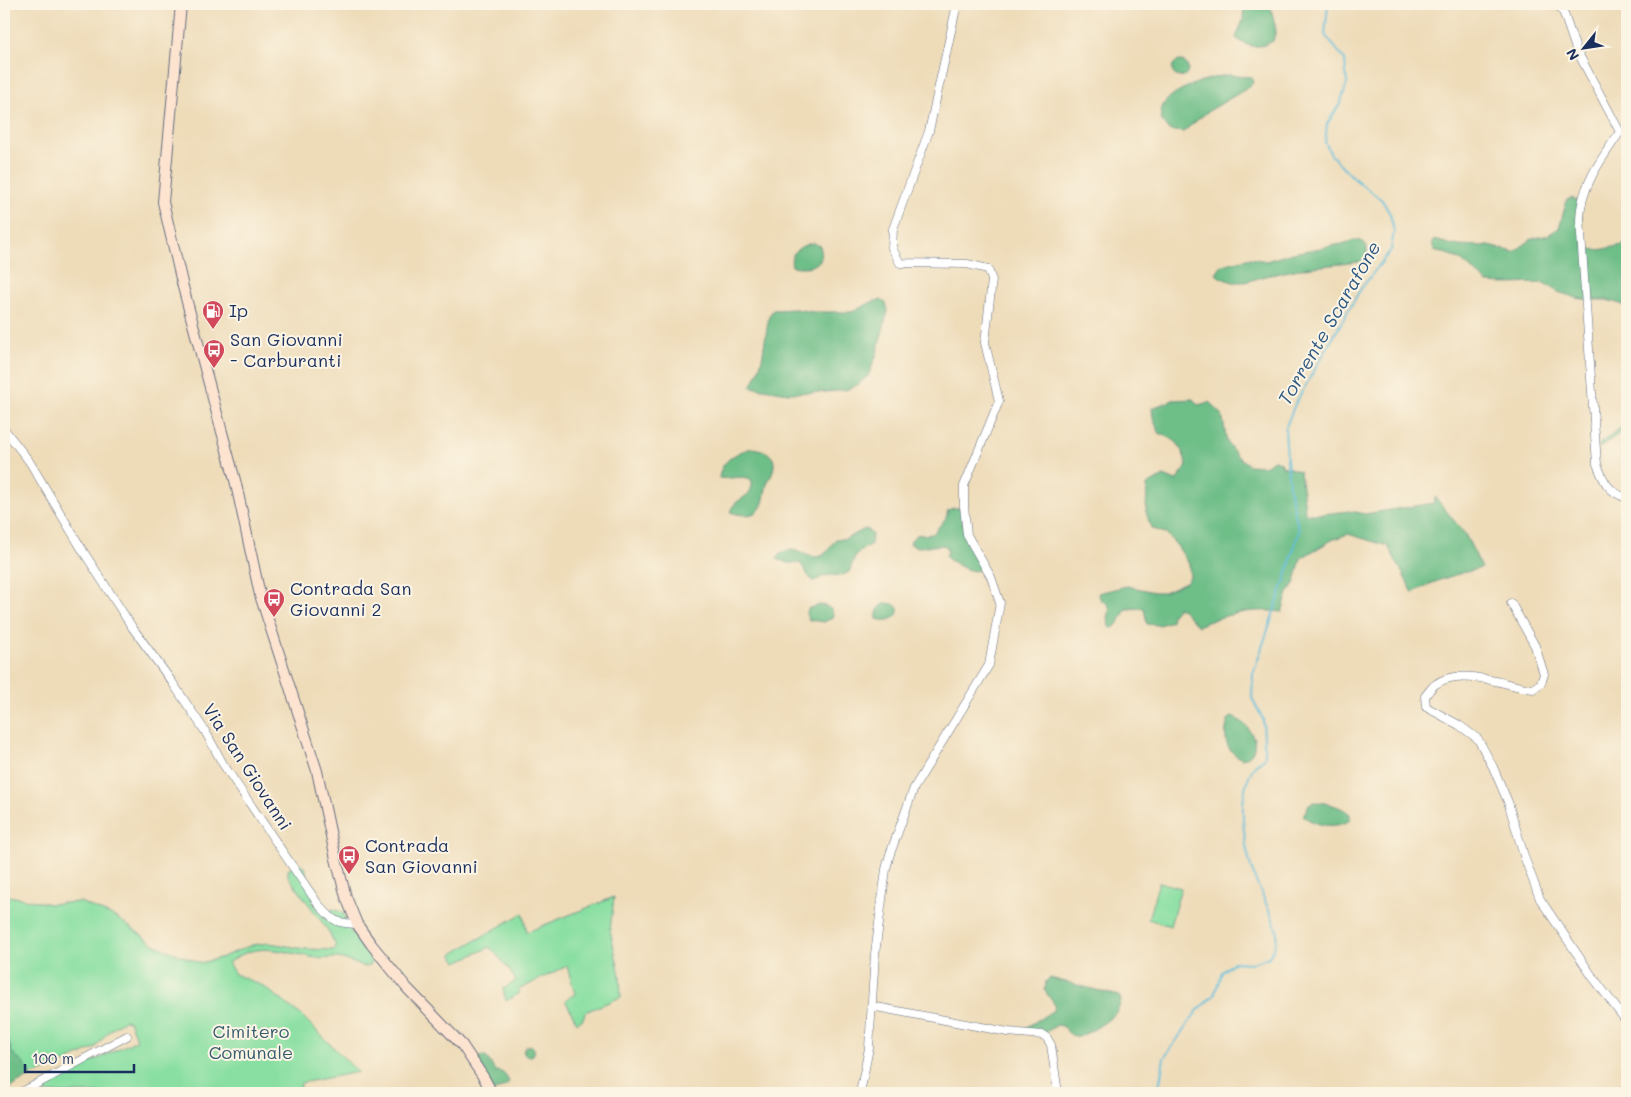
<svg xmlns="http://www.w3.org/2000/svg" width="1631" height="1097" font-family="Mali,sans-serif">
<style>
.green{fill:#89dfa2;stroke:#528780}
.forest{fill:#6ebe88;stroke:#447673}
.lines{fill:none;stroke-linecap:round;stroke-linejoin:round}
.stream{stroke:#5cbbda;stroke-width:2}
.street-casing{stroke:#656c7e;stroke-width:9}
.secondary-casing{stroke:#656c7e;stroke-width:12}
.street{stroke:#fff;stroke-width:8}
.secondary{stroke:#fde4d1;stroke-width:10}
.labels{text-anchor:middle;stroke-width:4;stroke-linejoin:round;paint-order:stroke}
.poi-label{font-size:18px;fill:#1b2f5e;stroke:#fcf5e5;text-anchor:start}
.street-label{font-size:18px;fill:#1b2f5e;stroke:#fcf5e5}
.park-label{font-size:18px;fill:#365b6f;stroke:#fcf5e5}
.water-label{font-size:19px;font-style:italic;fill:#2e5983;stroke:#fcf5e5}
</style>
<rect width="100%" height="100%" fill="#fcf5e5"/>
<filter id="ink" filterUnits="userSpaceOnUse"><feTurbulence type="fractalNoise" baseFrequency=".02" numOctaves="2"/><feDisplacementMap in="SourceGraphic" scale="10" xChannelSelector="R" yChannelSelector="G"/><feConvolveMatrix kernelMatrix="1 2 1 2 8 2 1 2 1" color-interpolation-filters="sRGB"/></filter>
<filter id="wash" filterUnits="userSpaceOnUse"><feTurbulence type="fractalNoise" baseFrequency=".0096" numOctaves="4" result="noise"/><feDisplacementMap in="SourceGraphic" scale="20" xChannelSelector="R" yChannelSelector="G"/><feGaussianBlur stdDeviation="1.12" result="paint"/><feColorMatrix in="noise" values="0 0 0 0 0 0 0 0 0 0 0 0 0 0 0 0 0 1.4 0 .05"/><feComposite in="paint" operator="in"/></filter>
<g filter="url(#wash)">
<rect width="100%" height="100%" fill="#eedcb9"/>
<path class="green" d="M 298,861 L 306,869 L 306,876 L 315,889 L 314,903 L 323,915 L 333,909 L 343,913 L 353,935 L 365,949 L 372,962 L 366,967 C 359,965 342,958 337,958 C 330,957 324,960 317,958 C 284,953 258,939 228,963 L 235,974 L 263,986 L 301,1015 L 358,1072 L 301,1083 L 299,1093 L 39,1093 L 37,1088 L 137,1040 L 129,1021 L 124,1020 L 109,1031 L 95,1048 L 50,1069 L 32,1075 L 23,1063 L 11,1052 L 8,1038 L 4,1037 L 4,895 L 50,904 L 80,902 L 117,918 L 157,946 L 200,963 L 220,958 L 252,945 L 269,943 L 305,949 L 335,950 L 336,946 L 329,932 L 288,876 L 288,870 Z
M 1159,882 L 1181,888 L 1170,926 L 1148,919 Z
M 614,897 L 610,930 L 620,975 L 621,997 L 585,1012 L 583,1019 L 577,1023 L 565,1000 L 575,994 L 567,966 L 518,990 L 520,993 L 506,1001 L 503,989 L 516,981 L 508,968 L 490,947 L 457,962 L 452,954 L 523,913 L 527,932 Z"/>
<path class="forest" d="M 1244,4 L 1270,4 L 1276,30 L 1273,41 C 1259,49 1249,48 1236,38 L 1243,20 Z
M1172 69a8 8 0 1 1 16 0a8 8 0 1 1-16 0Z
M 1228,75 L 1251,77 L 1253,83 L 1246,89 L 1207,112 L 1183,132 L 1169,130 L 1161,120 C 1161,116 1160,111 1162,108 C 1167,90 1211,77 1228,75 Z
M 1571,198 L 1580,201 L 1584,246 C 1598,255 1611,245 1627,245 L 1627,306 L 1607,300 L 1589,300 L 1577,298 L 1558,292 L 1544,283 L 1505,284 L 1488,283 L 1462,261 L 1450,255 L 1434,250 L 1432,242 L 1435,240 L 1452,245 L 1489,246 L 1514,252 L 1532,239 L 1548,235 L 1559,228 L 1567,200 Z
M 1354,240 C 1366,241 1368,246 1367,257 L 1359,262 L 1303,268 L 1266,276 L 1245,282 L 1233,282 L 1221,278 L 1216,274 L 1222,265 L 1251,258 L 1266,261 L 1293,253 L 1342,244 Z
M 814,243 L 820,246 C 827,266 808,269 792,266 C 788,253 802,244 814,243 Z
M 881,300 L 886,303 L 888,311 L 876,356 L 868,376 L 857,385 L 846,390 L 826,392 L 788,393 L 751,387 L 758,372 L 762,359 L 769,316 L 773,310 L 796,309 L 813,312 L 852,312 L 874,301 Z
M 1193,399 L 1198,405 L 1209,402 L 1222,414 L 1227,442 L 1238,457 L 1249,465 L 1264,466 L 1274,460 L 1281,462 L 1282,466 L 1300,471 C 1301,486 1305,499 1305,514 L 1323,514 L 1349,511 L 1365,514 L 1434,503 L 1435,497 L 1465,534 L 1482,568 C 1457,574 1434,580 1413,593 L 1388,546 L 1348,534 L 1332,540 L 1301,558 L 1295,582 L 1288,593 L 1282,612 C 1253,608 1225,614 1198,626 C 1190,619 1187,612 1178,607 L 1172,614 L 1171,621 L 1159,625 L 1147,624 L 1144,608 L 1126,609 L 1118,624 L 1113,628 L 1109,627 L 1108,617 L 1110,609 L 1107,603 L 1101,600 L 1098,593 L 1127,586 L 1154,592 L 1164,592 L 1186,582 L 1190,577 L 1189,564 L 1178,547 L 1167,534 L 1151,528 L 1146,512 L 1147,485 L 1164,476 L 1176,481 L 1187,466 C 1181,446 1180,441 1159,433 L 1153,418 L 1152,408 L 1173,400 Z
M 1627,423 L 1627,426 L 1619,432 L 1620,433 L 1599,448 L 1600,443 Z
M 752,448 C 767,450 779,456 772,473 C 771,477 768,480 767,484 C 765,490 765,497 763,503 C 758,518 742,516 730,512 C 735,496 754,500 752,480 C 743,474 729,480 719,478 C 721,460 737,452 752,448 Z
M 953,508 L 961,508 L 965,537 L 982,569 C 971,575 957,564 948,559 L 946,556 L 948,551 L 945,545 L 918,547 L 910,544 L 912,539 L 916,535 L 933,534 L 946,518 L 948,510 Z
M 865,529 L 869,530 L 872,535 L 871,544 L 856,554 L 849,572 C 838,579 834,573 825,576 C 820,577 818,580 813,581 C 807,576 805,569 800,563 L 788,563 L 777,559 L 781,553 C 797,543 808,563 823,555 C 828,552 832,544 836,539 L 845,539 Z
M 886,603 C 909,604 896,626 877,619 C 876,611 879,607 886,603 Z
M 820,605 L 826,606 L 832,610 L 833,614 L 832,618 L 824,622 L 809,620 L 806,614 L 809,608 Z
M 1231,717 C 1250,721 1266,750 1243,759 C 1225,752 1223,737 1228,720 Z
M 1314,802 C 1328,803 1339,805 1350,814 L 1350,820 C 1336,829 1316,826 1303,816 L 1309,804 Z
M 1050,978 L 1119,996 L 1121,1000 C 1120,1004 1119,1008 1117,1011 C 1112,1019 1088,1034 1079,1036 C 1072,1037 1066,1032 1063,1026 L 1057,1025 L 1045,1033 L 1022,1032 L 1025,1028 L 1054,1010 L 1055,1005 L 1045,991 L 1046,981 Z
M 4,1037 L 8,1038 L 11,1052 L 23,1063 L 32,1075 L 6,1090 L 4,1092 Z
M523.5 1051a5.5 5.5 0 1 1 11 0a5.5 5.5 0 1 1-11 0Z
M 484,1056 L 488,1059 L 495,1071 C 503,1071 506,1075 509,1082 L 507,1085 L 493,1092 L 476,1060 L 479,1057 Z"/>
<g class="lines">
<path class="stream" d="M 1158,1093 L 1164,1058 L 1197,1011 L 1214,995 L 1222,972 L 1234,962 L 1253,963 L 1269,957 C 1273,950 1278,941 1277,932 C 1274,917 1261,894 1255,879 C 1244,849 1234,792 1256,764 C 1259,762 1263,760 1265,757 L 1263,719 L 1252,698 L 1253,674 L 1286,576 L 1299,531 L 1289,488 L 1285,429 L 1295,404 L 1360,290 L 1391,250 L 1394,231 L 1390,214 L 1382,200 L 1356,180 L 1331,155 L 1325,142 L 1327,124 L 1340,104 L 1347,84 L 1345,60 L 1325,35 L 1328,4"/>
</g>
</g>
<g filter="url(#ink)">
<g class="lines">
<g class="street-casing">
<path id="street" d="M 1558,4 L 1564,14 L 1576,49 L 1620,132 C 1602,158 1580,187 1580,220 L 1597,464 C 1604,482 1608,492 1627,498
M 4,429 L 29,461 L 83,551 L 132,627 L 172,682 L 205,731 L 223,764 L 318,904 C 334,921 334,923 357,924
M 1511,603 L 1535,646 L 1544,674 L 1541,683 L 1533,689 C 1506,686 1461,666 1436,684 C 1432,686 1429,692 1425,696 L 1426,707 L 1459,725 L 1478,739 L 1493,767 L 1508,802 L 1525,859 L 1540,899 L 1592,976 L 1627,1022
M 871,1006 L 1008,1032 L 1043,1035 L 1047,1038 L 1051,1045 L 1058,1093
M 20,1093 L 127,1036
M 860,1093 L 869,1048 L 875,954 L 886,869 L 890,854 L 914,788 L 989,665 L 1000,603 L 991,577 L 967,535 L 964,506 L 964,486 L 999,401 L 985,343 L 992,280 L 988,269 L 967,264 L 900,263 L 892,248 L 893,229 L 929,131 L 957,4
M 1619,1093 L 1627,1090"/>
</g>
<g class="secondary-casing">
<path id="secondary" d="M 181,4 L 163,202 L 183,287 L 236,484 L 260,595 L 317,771 L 336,859 L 346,897 L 357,924 L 371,944 L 407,988 L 462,1045 L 484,1078 L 492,1093"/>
</g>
<use href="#street" class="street"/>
<use href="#secondary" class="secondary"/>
</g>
</g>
<defs>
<g id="fuel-pin" transform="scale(1.125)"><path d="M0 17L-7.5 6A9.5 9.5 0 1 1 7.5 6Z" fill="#d1495b" stroke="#fcf5e5"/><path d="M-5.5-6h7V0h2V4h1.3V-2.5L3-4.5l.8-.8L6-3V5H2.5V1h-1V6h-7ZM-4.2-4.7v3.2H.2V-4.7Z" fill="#fff"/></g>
<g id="bus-pin" transform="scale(1.125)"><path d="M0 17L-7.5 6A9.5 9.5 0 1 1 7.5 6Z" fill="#d1495b" stroke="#fcf5e5"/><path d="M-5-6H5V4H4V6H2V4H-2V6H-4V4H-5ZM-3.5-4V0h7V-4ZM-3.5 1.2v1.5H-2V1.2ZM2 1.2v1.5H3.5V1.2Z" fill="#fff"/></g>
</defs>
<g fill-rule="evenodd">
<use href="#fuel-pin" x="213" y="311"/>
<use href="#bus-pin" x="214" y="350"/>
<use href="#bus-pin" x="274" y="599"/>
<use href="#bus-pin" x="349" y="856"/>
</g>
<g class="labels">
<g class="poi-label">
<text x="229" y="317">Ip</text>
<text x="230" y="346">San Giovanni<tspan x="230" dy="21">- Carburanti</tspan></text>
<text x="290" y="595">Contrada San<tspan x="290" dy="21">Giovanni 2</tspan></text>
<text x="365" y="852">Contrada<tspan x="365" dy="21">San Giovanni</tspan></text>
</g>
<g class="street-label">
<text transform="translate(247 767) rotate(57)" y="6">Via San Giovanni</text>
</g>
<g class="park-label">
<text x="251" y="1038">Cimitero<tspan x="251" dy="21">Comunale</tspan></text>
</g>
<g class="water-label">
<text transform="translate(1329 323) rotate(-60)" y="7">Torrente Scarafone</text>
</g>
</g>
<rect width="1631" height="1097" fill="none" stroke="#fcf5e5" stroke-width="20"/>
<g transform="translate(1584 48) rotate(240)" stroke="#fcf5e5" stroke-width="4" paint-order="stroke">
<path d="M0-4L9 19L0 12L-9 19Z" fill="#1b2f5e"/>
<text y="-8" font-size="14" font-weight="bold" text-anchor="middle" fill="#1b2f5e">N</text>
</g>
<path d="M25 1064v8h109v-8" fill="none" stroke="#1b2f5e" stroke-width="2.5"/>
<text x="32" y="1064" font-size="15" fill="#1b2f5e" stroke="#fcf5e5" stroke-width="4" paint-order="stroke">100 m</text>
</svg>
